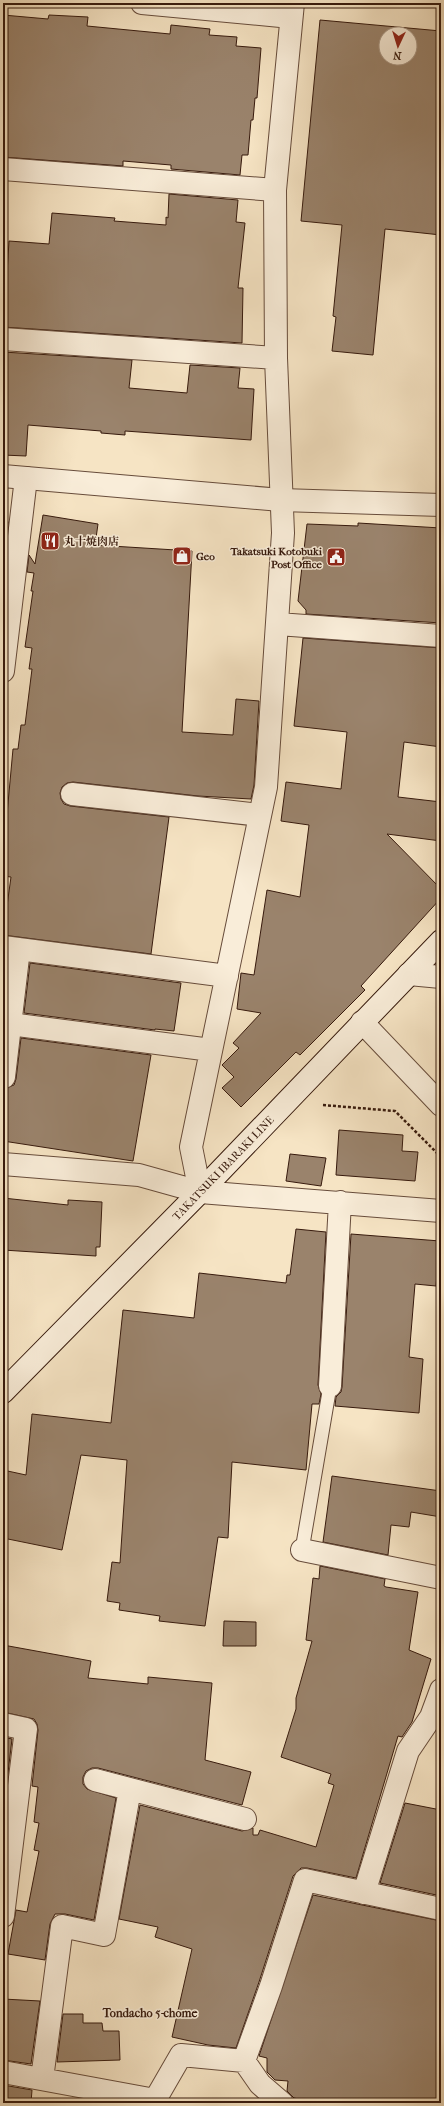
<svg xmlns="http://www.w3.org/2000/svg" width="444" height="2106" font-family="'IM FELL French Canon','Noto Serif JP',serif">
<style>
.building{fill:#9a836c;stroke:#371a0d;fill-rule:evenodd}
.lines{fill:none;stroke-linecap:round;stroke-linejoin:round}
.service-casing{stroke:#674c3b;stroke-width:15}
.minor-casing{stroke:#674c3b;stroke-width:24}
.tertiary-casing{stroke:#674c3b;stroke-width:24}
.secondary-casing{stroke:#371a0d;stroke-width:24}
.path{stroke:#371a0d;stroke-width:2.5;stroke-dasharray:3 2;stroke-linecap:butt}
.service{stroke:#f9edd9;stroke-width:13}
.minor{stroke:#f9edd9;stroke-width:22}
.tertiary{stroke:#f9edd9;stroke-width:22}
.secondary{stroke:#f9edd9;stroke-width:22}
.labels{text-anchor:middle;stroke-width:3;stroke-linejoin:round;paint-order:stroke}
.poi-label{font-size:11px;font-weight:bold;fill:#371a0d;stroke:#f9edd9;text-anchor:start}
.street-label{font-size:11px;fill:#371a0d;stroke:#f9edd9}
.neighbourhood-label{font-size:12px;font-weight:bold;fill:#371a0d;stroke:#f9edd9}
</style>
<rect width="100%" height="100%" fill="#f6e4c4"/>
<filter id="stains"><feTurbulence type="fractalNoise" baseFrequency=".005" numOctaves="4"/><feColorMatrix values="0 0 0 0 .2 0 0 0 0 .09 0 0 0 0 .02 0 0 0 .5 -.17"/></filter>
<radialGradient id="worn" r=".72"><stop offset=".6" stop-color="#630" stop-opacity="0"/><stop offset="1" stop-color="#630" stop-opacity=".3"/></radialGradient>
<path class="building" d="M 3,15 L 48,19 L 49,15 L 88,17 L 87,26 L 170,34 L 171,25 L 210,29 L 209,35 L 237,37 L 236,46 L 261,48 L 257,98 L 255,98 L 253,120 L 251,120 L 248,155 L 242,155 L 240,175 L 171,169 L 171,165 L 123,161 L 123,166 L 3,157 Z
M 320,20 L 441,31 L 441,235 L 385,229 L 373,355 L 332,351 L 336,317 L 333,316 L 342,225 L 301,221 ZM 386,34 L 410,34 L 410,58 L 386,58 Z
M 169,194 L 238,200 L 236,222 L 245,223 L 238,288 L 243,288 L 242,343 L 3,327 L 3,290 L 6,290 L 9,241 L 49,244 L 52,213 L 115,218 L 114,221 L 166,225 L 166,217 L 168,218 Z
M 3,352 L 132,360 L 129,388 L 187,393 L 190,365 L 240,368 L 238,388 L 254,389 L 251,440 L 125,431 L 125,435 L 101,433 L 101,431 L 28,425 L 26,456 L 3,455 Z
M 3,514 L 8,522 L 3,565 Z
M 43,515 L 98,524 L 95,545 L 192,551 L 182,732 L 233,735 L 236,699 L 259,701 L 254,785 L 251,799 L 198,796 L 73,782 L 67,783 L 62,787 L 60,793 L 61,799 L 64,804 L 70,806 L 169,817 L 151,954 L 3,935 L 11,877 L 3,876 L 3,836 L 5,836 L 13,749 L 18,749 L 21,725 L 25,725 L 32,669 L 29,669 L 32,648 L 25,647 L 33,591 L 31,591 L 34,573 L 27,572 L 29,555 L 35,564 Z
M 358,523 L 441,528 L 441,623 L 306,614 L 306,610 L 298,601 L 307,524 L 358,526 Z
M 303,638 L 441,648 L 441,747 L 404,742 L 398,797 L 441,802 L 441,841 L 387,834 L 441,889 L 441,898 L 361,986 L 365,990 L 300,1055 L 296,1052 L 241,1107 L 222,1088 L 234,1077 L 222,1065 L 239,1048 L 233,1043 L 261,1013 L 237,1009 L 241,973 L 254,975 L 267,890 L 300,897 L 309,825 L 281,821 L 286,782 L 341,789 L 347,732 L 294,726 Z
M 30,963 L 181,983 L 174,1031 L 155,1029 L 155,1030 L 24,1013 Z
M 21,1038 L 151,1055 L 133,1161 L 3,1141 L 3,1089 L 14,1085 L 16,1079 Z
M 339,1130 L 403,1135 L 402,1151 L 418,1152 L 415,1181 L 336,1175 Z
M 290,1154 L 326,1158 L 321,1186 L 286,1181 Z
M 3,1198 L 68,1205 L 68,1200 L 102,1202 L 100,1247 L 96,1247 L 96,1256 L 3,1250 Z
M 296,1229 L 326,1232 L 318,1385 L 321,1394 L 319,1404 L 312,1404 L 306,1470 L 232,1462 L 228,1538 L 218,1537 L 205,1626 L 159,1621 L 160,1616 L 119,1610 L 120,1603 L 107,1601 L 112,1562 L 120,1563 L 127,1460 L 81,1455 L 62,1550 L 3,1538 L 3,1470 L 26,1475 L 32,1414 L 111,1423 L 123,1310 L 194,1318 L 199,1273 L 286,1283 L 287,1275 L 290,1275 Z
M 351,1234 L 440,1241 L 436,1286 L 415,1284 L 409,1357 L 423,1359 L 419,1413 L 335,1406 L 336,1397 L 341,1392 L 342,1387 Z
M 332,1476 L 441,1491 L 441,1517 L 411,1512 L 409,1527 L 391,1525 L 388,1555 L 323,1542 Z
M 320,1566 L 385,1579 L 384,1586 L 386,1587 L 418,1592 L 409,1650 L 431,1659 L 412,1722 L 402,1737 L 398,1736 L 356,1878 L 307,1868 L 301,1868 L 293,1876 L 259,1982 L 236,2048 L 208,2045 L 172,2037 L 192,1949 L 155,1937 L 158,1927 L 119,1919 L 140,1805 L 242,1831 L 253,1828 L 253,1835 L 258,1835 L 260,1830 L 316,1847 L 334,1785 L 328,1783 L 331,1774 L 281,1757 L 296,1709 L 296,1698 L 312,1641 L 306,1640 L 313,1578 L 319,1579 Z
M 224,1621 L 256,1622 L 256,1646 L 223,1646 Z
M 3,1645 L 91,1661 L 88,1678 L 148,1684 L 148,1677 L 212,1683 L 205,1760 L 251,1772 L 242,1805 L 98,1768 L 92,1768 L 86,1771 L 83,1777 L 83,1784 L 87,1789 L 116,1798 L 94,1920 L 65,1914 L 55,1914 L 50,1924 L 45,1960 L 8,1954 L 16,1910 L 27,1912 L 39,1851 L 34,1850 L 39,1823 L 34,1822 L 38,1787 L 32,1786 L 38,1730 L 37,1724 L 34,1719 L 3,1712 Z
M 3,1737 L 12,1739 L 7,1781 L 3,1780 Z
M 405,1803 L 441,1810 L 441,1896 L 380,1883 Z
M 313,1895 L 441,1921 L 441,2103 L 316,2103 L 294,2098 L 287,2091 L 288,2081 L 275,2080 L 267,2072 L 267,2058 L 259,2056 Z
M 3,1999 L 40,2001 L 31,2064 L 3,2060 Z
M 63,2014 L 83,2014 L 83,2023 L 102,2023 L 103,2031 L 119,2031 L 120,2060 L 57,2062 Z
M 3,2085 L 32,2090 L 31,2103 L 3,2103 Z"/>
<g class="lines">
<g class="service-casing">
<path id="service" d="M 302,1550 L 330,1386"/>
</g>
<g class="minor-casing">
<path id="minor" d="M 142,3 L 291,17
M 3,169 L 275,190
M 3,339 L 276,358
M 278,624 L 441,636
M 3,671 L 26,478
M 72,794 L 260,815
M 3,947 L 227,976
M 409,974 L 441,977
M 10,1024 L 211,1050
M 4,1077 L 19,949
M 3,1164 L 139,1175 L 200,1192 L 441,1211
M 200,1192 L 191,1147 L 266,787 L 283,533 L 276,358 L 275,190 L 293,3
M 330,1386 L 340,1202
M 302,1550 L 441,1578
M 3,1724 L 26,1729 L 3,1916
M 95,1780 L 245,1819
M 364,1893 L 408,1751 L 431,1717 L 441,1690
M 244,2061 L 260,2084 L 282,2103
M 3,2072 L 155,2100 L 181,2055 L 244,2061 L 271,1986 L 305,1880 L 441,1909
M 42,2079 L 62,1926 L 104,1935 L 130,1789"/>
</g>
<g class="tertiary-casing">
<path id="tertiary" d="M 3,476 L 281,500 L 441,505
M 362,1022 L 441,1105"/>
</g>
<g class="secondary-casing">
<path id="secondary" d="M 3,1392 L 200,1192 L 441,941"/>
</g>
<path class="path" d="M 439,1061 L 441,1025
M 323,1105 L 395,1111 L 441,1157"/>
<use href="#service" class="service"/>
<use href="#minor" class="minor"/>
<use href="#tertiary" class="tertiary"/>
<use href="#secondary" class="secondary"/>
</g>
<defs>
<g id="restaurant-square" transform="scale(1)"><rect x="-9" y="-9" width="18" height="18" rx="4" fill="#8f2418" stroke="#f9edd9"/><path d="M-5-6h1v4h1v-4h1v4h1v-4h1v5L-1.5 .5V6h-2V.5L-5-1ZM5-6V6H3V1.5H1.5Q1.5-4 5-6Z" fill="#fff"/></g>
<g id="shop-square" transform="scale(1)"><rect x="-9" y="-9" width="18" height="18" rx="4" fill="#8f2418" stroke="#f9edd9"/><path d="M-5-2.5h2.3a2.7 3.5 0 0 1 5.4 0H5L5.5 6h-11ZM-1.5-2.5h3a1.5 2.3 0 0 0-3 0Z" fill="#fff"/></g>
<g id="civic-square" transform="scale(1)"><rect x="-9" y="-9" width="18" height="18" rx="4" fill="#8f2418" stroke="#f9edd9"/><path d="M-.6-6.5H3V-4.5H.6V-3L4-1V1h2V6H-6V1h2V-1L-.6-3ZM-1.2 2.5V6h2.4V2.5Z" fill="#fff"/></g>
</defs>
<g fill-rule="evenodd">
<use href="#restaurant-square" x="50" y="541"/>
<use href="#shop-square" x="182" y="556"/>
<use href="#civic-square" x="336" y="557"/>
</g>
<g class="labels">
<g class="poi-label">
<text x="64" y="545">丸十焼肉店</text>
<text x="322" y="555" text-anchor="end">Takatsuki Kotobuki<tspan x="322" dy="13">Post Office</tspan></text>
<text x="196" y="560">Geo</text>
</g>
<g class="street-label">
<text transform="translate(223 1168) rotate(-46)" y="4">TAKATSUKI IBARAKI LINE</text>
</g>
<g class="neighbourhood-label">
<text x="150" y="2017">Tondacho 5-chome</text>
</g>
</g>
<rect width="444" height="2106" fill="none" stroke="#f6e4c4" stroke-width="16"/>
<rect x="4" y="4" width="436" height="2098" fill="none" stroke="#371a0d" stroke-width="2"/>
<rect x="8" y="8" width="428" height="2090" fill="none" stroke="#371a0d"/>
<g transform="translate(398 46) rotate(184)"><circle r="19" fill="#f9edd9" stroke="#ab9987"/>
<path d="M0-3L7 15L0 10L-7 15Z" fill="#8f2418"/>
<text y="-6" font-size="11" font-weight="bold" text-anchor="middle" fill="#371a0d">N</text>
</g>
<rect width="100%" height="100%" filter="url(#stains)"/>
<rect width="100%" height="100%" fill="url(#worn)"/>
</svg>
